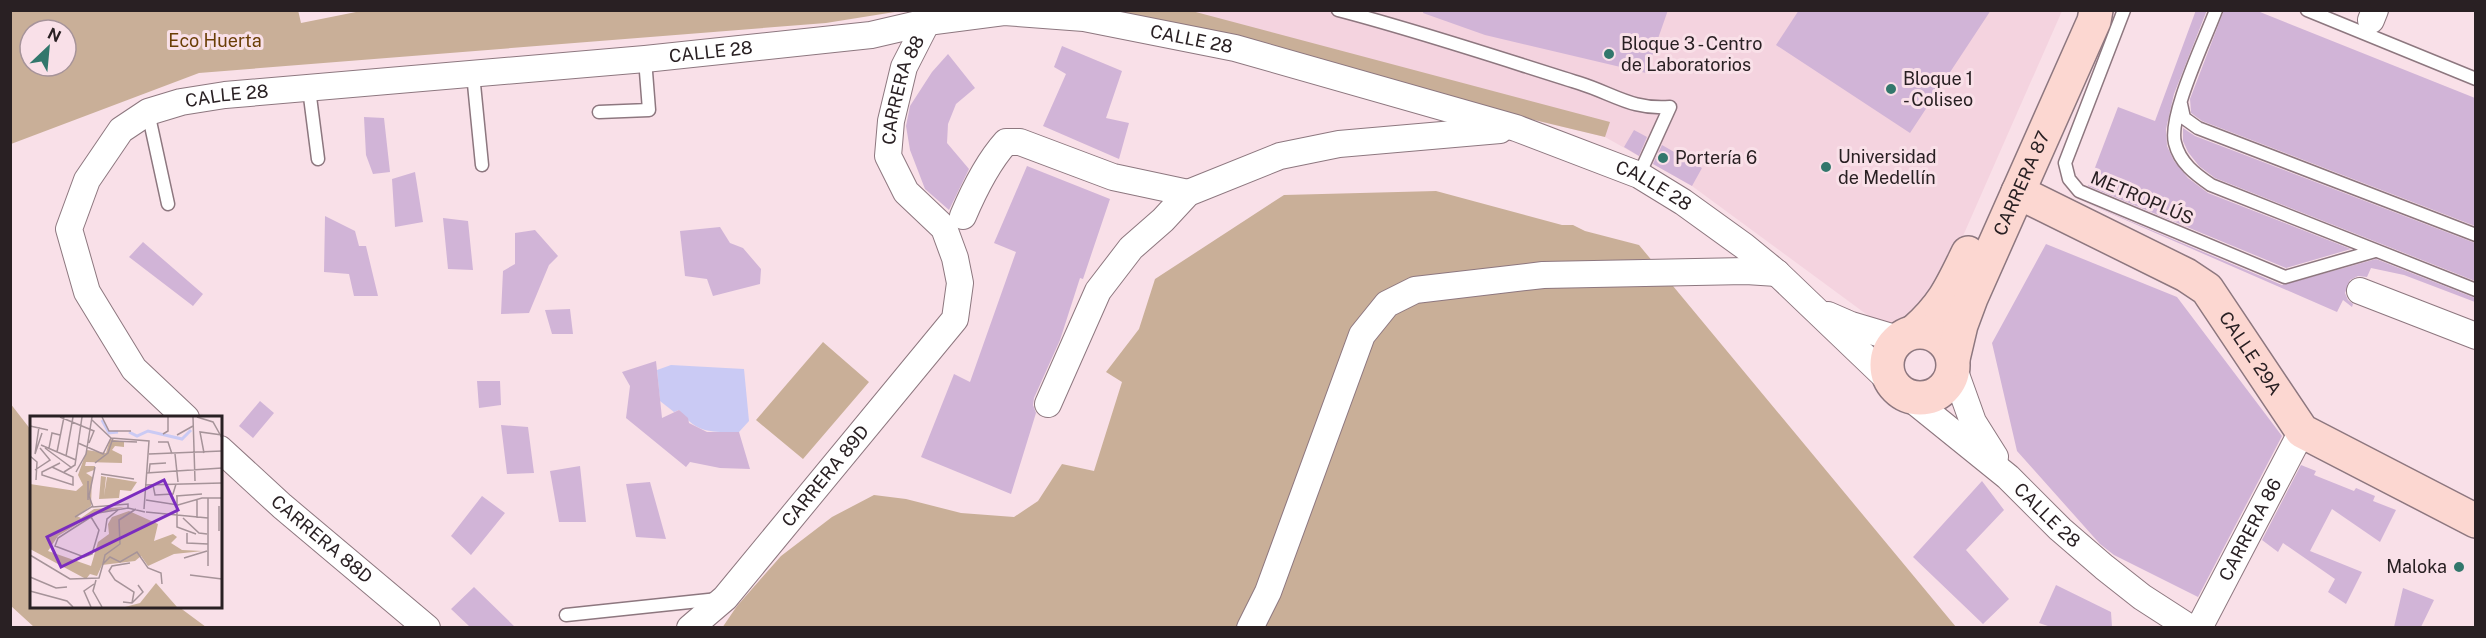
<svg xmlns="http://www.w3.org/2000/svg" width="2486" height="638" font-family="'Public Sans',sans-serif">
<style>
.built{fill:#f4d3df}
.green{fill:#c9af98;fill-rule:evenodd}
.water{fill:#cacaf4}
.building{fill:#d1b4d7}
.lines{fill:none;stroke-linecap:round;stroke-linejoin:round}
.lane-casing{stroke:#8d777f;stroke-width:15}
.street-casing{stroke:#8d777f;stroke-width:28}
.secondary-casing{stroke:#8d777f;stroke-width:36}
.lane{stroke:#fff;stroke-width:12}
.street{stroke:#fff;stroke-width:26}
.secondary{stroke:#fcd7d1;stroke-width:33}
.poi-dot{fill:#32776c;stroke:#f9e0e8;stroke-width:2}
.labels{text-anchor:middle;stroke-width:6;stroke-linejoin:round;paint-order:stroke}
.street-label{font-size:18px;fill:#292023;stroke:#f9e0e8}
.park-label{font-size:18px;fill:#6a3e06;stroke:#f9e0e8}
.poi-label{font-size:18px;fill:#292023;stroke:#f9e0e8;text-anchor:start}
.inset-river{fill:none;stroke:#cacaf4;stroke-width:3}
.inset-road{fill:none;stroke:#a69399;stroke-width:1.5}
.view{fill:#7b2cbf;fill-opacity:0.15;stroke:#7b2cbf;stroke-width:3}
.inset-edge{fill:none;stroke:#292023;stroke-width:3}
</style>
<rect width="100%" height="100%" fill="#f9e0e8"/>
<path class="built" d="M 1084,11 L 2062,11 L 1937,295 L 1912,325 L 1881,325 L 1692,186 L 1605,137 Z"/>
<path class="green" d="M 298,10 L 301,23 L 366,10 L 901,11 L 826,23 L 199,73 L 11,144 L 11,11 ZM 30,30 L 66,30 L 66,66 L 30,66 Z
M 1084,11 L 1192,11 L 1610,122 L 1605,137 Z
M 1436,191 L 1562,225 L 1573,225 L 1585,231 L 1639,245 L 1956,627 L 722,628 L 737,606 L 781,556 L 832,517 L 874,495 L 906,499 L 961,513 L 1014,517 L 1038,501 L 1062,464 L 1094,471 L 1122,382 L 1106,372 L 1139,329 L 1155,279 L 1284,195 Z
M 823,342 L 869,382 L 803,459 L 756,420 Z
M 10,403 L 31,430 L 32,606 L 179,607 L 206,627 L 34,627 L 11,606 Z"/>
<path class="water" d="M 671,365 L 744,369 L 749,421 L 739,432 C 711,432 697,434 679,410 L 674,412 L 660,401 L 657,370 Z"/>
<path class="building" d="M 1424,10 L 1668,10 L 1646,73 L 1485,35 L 1423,13 Z
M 1799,10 L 1991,10 L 1910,133 L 1776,45 Z
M 2196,10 L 2207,10 L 2174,94 L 2166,129 L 2167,146 L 2174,161 L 2188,178 L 2208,193 L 2351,249 L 2286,268 L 2088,186 L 2118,107 L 2155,121 Z
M 2224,10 L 2255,10 L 2475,98 L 2475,226 L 2202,121 L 2191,113 L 2190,99 Z
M 1062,46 L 1122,71 L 1106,118 L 1129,123 L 1119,159 L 1043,126 L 1066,74 L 1054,67 Z
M 948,54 L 975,88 L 956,104 L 948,124 L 947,143 L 969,169 L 949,210 L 925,189 L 910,150 L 906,126 L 910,106 L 932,72 Z
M 364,117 L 384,118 L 390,172 L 373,174 L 366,155 Z
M 2183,128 L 2195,136 L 2475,243 L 2475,281 L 2215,178 L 2199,166 L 2188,152 L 2183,141 Z
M 1634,130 L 1647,137 L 1639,156 L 1624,147 Z
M 1662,145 L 1702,168 L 1692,186 L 1653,164 Z
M 1027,166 L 1110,199 L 1083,279 L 1080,278 L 1060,340 L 1034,398 L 1033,405 L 1036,413 L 1011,494 L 921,457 L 954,374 L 970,382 L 1016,252 L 994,243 Z
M 415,172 L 423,222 L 395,227 L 392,179 Z
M 2082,201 L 2282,285 L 2376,259 L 2475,298 L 2475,302 L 2404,275 L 2371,268 L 2367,277 L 2358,276 L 2350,280 L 2345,293 L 2348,300 L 2353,304 L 2352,307 L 2343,300 L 2337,312 Z
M 325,216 L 355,231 L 359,246 L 366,246 L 378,296 L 354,296 L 349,274 L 324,272 Z
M 443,218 L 468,221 L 473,270 L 448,269 Z
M 720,227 L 730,243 L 743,248 L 761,269 L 760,284 L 713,296 L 707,279 L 685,276 L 680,231 Z
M 535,230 L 558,256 L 549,265 L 529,313 L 501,314 L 503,271 L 515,264 L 515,233 Z
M 143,242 L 203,294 L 193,306 L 129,257 Z
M 2046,244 L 2177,297 L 2282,436 L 2198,597 L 2114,555 L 2100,544 L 2017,451 L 1992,343 Z
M 570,309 L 573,334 L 552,334 L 545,310 Z
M 656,361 L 662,418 L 679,410 L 688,418 L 689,423 L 707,432 L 739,432 L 750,469 L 720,468 L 690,462 L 686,467 L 626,418 L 630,386 L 622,372 Z
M 477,381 L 500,381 L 501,405 L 479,408 Z
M 260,401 L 274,413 L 253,438 L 239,426 Z
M 501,425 L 528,427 L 534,473 L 507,474 Z
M 2301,465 L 2316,471 L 2314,475 L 2354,491 L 2356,488 L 2375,496 L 2373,501 L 2396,510 L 2380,542 L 2332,509 L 2310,551 L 2362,572 L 2346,604 L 2328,592 L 2335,579 L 2283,543 L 2278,552 L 2262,540 Z
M 580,466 L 586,522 L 559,522 L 550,471 Z
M 1982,481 L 2004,510 L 1966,550 L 2009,599 L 1983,624 L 1913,557 Z
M 650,482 L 666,539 L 636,537 L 626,484 Z
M 482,496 L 505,513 L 471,555 L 451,536 Z
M 2056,585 L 2111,612 L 2112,627 L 2051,627 L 2039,623 Z
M 474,587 L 515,627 L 470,627 L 451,609 Z
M 2403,588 L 2434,600 L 2421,627 L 2394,627 Z"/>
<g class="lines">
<g class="lane-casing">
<path id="lane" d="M 1338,10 C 1419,31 1499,58 1579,83 C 1614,94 1632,110 1670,107 L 1639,175
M 2124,10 L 2065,163 L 2069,179 L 2079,191 L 2285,277 L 2375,251
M 2216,10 C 2205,40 2168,116 2175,143 C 2180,163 2195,174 2211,185 L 2476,290
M 2307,10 L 2476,79
M 473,74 L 482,165
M 309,89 L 318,159
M 2181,104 L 2184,118 L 2198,128 L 2476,235
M 148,112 L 168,204
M 599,112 L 649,110 L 645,59
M 566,615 L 718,599"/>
</g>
<g class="street-casing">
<g id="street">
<path d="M 2371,20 L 2375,10"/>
<path d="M 963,216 C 974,190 987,163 1006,142 L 1020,142 L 1113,177 L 1188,193"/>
<path d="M 2360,291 L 2476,336"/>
<path d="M 1828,315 L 1851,325 L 1898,339"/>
<path d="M 1954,369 L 1973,422 L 1995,457"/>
<path id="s1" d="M 1909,397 L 2008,477 L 2060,529 L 2104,567 L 2142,597 L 2190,628"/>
<path d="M 1048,404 L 1098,291 L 1131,248 L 1163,220 L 1188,193 L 1280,156 L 1339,144 L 1500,130"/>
<path id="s2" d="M 186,418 L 134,369 L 87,292 L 69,229 L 87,180 L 121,130 L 148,112 L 181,102 L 225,95 L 645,59 L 871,35 L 927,22 L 1004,12 L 1084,18 L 1235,48 L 1516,128 L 1639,175 L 1683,202 L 1744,246 L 1777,273 L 1892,383"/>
<path id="s3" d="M 220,449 L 282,506 L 427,628"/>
<path id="s4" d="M 690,628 L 725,598 L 955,319 L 960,283 L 955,258 L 944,228 L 906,192 L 888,156 L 891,121 L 904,67 L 927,22"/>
<path d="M 1250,628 L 1268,592 L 1362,335 L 1387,304 L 1415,290 L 1543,275 L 1746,271 L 1777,273"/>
<path id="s5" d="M 2199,628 L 2302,431"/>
</g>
</g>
<g class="secondary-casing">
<g id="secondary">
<path id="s6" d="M 2018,192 L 2186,275 L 2207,289 L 2302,431 L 2476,521"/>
<path d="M 1915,331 C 1944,305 1951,288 1968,253"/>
<circle cx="1920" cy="365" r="33"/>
<path id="s7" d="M 1953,359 L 1961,325 L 1971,298 L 2094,21 L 2096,10"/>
</g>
</g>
<use href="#lane" class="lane"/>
<use href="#street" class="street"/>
<use href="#secondary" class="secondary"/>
</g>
<g class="poi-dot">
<circle cx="1609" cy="54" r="6"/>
<circle cx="1891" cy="89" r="6"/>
<circle cx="1663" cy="158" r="6"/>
<circle cx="1826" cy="167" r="6"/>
<circle cx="2459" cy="567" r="6"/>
</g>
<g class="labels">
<g class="street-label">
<text dy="6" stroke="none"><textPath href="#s2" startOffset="1425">CALLE 28</textPath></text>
<text dy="6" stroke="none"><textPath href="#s2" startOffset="939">CALLE 28</textPath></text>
<text dy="6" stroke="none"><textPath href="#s4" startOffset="662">CARRERA 88</textPath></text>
<text dy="6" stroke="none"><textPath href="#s2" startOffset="453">CALLE 28</textPath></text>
<text dy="6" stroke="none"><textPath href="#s7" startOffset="189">CARRERA 87</textPath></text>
<text dy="6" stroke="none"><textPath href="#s2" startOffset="1911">CALLE 28</textPath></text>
<text transform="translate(2142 198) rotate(23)" y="6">METROPLÚS</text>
<text dy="6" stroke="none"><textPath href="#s6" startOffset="290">CALLE 29A</textPath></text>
<text dy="6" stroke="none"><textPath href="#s4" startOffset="204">CARRERA 89D</textPath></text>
<text dy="6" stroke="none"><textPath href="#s1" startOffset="182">CALLE 28</textPath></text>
<text dy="6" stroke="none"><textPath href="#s5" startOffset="111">CARRERA 86</textPath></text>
<text dy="6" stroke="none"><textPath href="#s3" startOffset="136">CARRERA 88D</textPath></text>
</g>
<g class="park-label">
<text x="215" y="47">Eco Huerta</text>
</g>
<g class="poi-label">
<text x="1621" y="50">Bloque 3 - Centro<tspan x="1621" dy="21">de Laboratorios</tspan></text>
<text x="1903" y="85">Bloque 1<tspan x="1903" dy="21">- Coliseo</tspan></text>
<text x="1838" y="163">Universidad<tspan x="1838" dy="21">de Medellín</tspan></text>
<text x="1675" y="164">Portería 6</text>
<text x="2447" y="573" text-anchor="end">Maloka</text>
</g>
</g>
<g transform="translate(30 416)">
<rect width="192" height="192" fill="#f9e0e8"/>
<path d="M 80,23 L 94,26 L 94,31 L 85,30 L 82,34 L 92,39 L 92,47 L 56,46 L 55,50 L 65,50 L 64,54 L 56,57 L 62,61 L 61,90 L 47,100 L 51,102 L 64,93 L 95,91 L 64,98 L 28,120 L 18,135 L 61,150 L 68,126 L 79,118 L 78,108 L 82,101 L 99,95 L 128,108 L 124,125 L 143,118 L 147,121 L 141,127 L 152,134 L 173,135 L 144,138 L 118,150 L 111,140 L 105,145 L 72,149 L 67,160 L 60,158 L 56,163 L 0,133 L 0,68 L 46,75 L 53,69 L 48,59 L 57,34 L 76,37 ZM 71,60 L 76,61 L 74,80 L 77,61 L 107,66 L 101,75 L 90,74 L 89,82 L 69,83 ZM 126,167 L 147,191 L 95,191 L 110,187 Z" fill="#c9af98"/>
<path class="inset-river" d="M 72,4 L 79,17 L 88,16M 99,16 L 107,20 L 118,15 L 152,23 L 161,14"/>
<path class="inset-road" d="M 30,1 L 64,15 L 59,27M 72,1 L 79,15 L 101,15M 163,1 L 165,65M 167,1 L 183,6 L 192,22M 62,4 L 81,22M 0,10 L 18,14M 133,18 L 138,15 L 138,1M 147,19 L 163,10M 81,22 L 119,25 L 114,93M 82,25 L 107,26M 128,26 L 138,26 L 142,38M 48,27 L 73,38 L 81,22M 11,29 L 46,44M 15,32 L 42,52M 19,32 L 22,17 L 30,19M 27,36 L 34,1M 174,37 L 170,16 L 192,19M 5,38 L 9,11M 5,38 L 12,17M 119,38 L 192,35M 145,38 L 148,66M 0,40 L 7,46 L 6,64M 36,40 L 43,1M 65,47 L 78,37 L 83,22M 22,51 L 43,61 L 43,69 L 12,59 L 12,56 L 30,47M 65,51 L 59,80 L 63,91 L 98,88 L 98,92M 5,54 L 20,44 L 10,32M 34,56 L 45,49 L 52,1M 46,56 L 56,38 L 62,1M 116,57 L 192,52M 119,57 L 120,48 L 136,47M 71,58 L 104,63M 58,65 L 58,84M 115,69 L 192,67M 123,69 L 125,79 L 143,78 L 146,68M 146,80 L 172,78M 147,80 L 147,111 L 166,118M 178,82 L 178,150M 167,83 L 167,102M 116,84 L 148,89 L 172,82 L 192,82M 189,90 L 189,115M 106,93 L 89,104 L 90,128 L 75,139 L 73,148 L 80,141 L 90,146 L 107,136 L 118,152 L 131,157 L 132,168M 116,96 L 178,102M 45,101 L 63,90M 61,101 L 69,114 L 62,138 L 54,141 L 25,130 L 28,122 L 64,99 L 68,97 L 98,92 L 115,96M 153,102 L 169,117 L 177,118M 75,116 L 77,103 L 88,94M 157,117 L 157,127 L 178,128M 0,139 L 40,163 L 69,162 L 73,148M 154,142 L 177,135M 100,147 L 82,150 L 79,155 L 85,164 L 104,176 L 102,187M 160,159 L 192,163M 0,161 L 26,172 L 37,171M 66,164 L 63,175 L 72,191M 0,175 L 37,185 L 43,191M 93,186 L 102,187 L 113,176 L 108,169M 61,191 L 54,175 L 64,168"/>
<path class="view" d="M 134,64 L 148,94 L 31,151 L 17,121 Z"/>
<rect width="192" height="192" class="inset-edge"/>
</g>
<rect width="2486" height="638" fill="none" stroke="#292023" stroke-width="24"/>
<g transform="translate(48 48) rotate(26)"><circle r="28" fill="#f9e0e8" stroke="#a69399" stroke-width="1.5"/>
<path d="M0-4.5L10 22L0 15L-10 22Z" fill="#32776c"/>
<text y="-9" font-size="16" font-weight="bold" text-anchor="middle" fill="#292023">N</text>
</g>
</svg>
